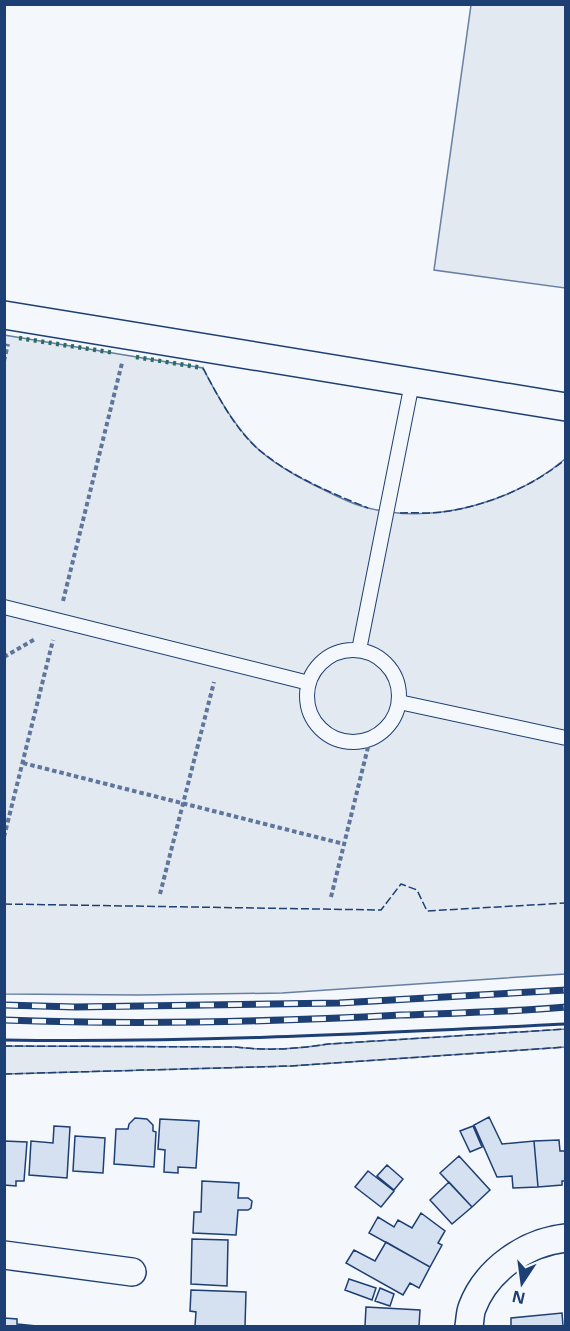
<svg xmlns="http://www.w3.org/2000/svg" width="570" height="1331" font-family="'Open Sans',sans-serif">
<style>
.green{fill:#e3e9f0;stroke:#687fa3;stroke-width:1.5}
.building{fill:#d5e0f0;stroke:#1d3f73;stroke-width:1.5}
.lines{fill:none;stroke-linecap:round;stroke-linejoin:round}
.service-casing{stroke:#1d3f73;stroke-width:16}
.minor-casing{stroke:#1d3f73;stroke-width:30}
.path{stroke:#5e769c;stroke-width:4;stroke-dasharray:4.5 3;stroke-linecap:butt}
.service{stroke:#f4f7fb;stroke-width:14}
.minor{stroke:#f4f7fb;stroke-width:27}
.rail-casing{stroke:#1d3f73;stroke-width:7}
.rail{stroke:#f4f7fb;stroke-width:4.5;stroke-dasharray:14;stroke-linecap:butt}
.hedge{stroke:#2c6c60;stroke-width:4.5;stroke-dasharray:3 4.5;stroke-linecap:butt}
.fence{stroke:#1d3f73;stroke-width:1.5;stroke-dasharray:8 3;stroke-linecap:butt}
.wall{stroke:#1d3f73;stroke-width:3}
</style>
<rect width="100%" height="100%" fill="#f4f7fb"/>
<path class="green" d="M 471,5 L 565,5 L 565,288 L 434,270 Z
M 4,335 L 203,368 C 217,396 234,426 257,448 C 273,463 294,475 314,485 C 331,493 350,504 368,508 C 435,525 514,502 565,459 L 565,974 L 282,993 L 139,995 L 5,994 Z
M 566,1029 L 565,1047 L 291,1066 L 5,1074 L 5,1046 L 236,1047 C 267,1051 298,1049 329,1044 Z"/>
<path class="building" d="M 489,1117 L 502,1144 L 534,1141 L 538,1187 L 513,1188 L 512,1176 L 497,1177 L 474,1125 Z
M 135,1118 L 147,1119 L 153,1125 L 153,1131 L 156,1132 L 154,1167 L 114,1164 L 116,1129 L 128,1129 L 129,1124 Z
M 160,1119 L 199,1121 L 196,1168 L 178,1167 L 178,1173 L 164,1172 L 165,1150 L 158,1149 Z
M 54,1126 L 70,1127 L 67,1178 L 29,1175 L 31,1141 L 53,1143 Z
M 473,1126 L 482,1147 L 470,1152 L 460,1131 Z
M 75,1136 L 105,1138 L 103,1173 L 73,1171 Z
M 559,1140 L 560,1151 L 566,1151 L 566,1181 L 562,1181 L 562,1185 L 538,1187 L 534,1141 Z
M 4,1141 L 27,1142 L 24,1181 L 16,1181 L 16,1186 L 4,1185 Z
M 459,1156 L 490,1190 L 472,1207 L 440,1173 Z
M 387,1165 L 403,1179 L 394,1190 L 377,1176 Z
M 368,1171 L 394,1191 L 381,1207 L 355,1187 Z
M 202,1181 L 239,1183 L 238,1198 L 248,1198 L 252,1201 L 251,1208 L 248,1210 L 238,1210 L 236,1235 L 193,1233 L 194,1212 L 201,1212 Z
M 449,1182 L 472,1207 L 452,1224 L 430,1200 Z
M 421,1213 L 445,1231 L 438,1243 L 442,1245 L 430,1267 L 369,1233 L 378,1217 L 394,1227 L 398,1220 L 412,1228 Z
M 192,1239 L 228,1240 L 227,1286 L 191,1284 Z
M 386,1242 L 430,1267 L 419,1288 L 410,1283 L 403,1295 L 346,1263 L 354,1250 L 375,1261 Z
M 349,1279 L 376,1288 L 372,1300 L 345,1290 Z
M 380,1288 L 394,1294 L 390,1306 L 375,1301 Z
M 191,1290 L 246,1292 L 245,1326 L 195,1326 L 196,1312 L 190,1311 Z
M 366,1307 L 420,1310 L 419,1326 L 365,1326 Z
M 562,1313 L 563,1326 L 511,1326 L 511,1318 Z
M 4,1318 L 17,1319 L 17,1324 L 37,1326 L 4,1326 Z"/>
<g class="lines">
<g class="service-casing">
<path id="service" d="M 4,607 L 309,683
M 359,650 L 412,383
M307 696a46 46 0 1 1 92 0a46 46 0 1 1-92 0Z
M 399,702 L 566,738"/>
</g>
<g class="minor-casing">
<path id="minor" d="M 4,315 L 566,407
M 4,1255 L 132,1272
M 469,1326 C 470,1321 470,1313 472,1308 C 486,1270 526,1242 566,1238"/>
</g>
<path class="path" d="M 4,361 L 8,344
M 63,601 L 122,363
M 4,657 L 35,639
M 23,763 L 344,844
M 4,837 L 53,640
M 160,894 L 214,682
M 331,897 L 370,739"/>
<use href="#service" class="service"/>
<use href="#minor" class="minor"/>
<g class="rail-casing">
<path id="rail" d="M 4,1005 L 75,1007 L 339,1003 L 566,990
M 4,1020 C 137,1025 269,1022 401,1015 C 456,1013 511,1012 566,1007"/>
</g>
<use href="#rail" class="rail"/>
<path class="hedge" d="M 19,338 L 115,353
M 136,357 L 203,368"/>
<path class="fence" d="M 203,368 C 217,395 235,429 258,449 C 290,476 329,492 368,508
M 400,513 C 414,512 429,514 443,512 C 486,506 532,487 566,459
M 4,904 L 381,910 L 401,884 L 417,890 L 427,911 L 566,903
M 4,1046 L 236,1047 C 267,1051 298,1049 328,1044 L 566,1029
M 4,1074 L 291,1066 L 566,1047"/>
<path class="wall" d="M 4,1040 C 192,1043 379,1033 566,1024"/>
</g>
<rect width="570" height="1331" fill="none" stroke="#1d3f73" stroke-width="12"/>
<g transform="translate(522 1283) rotate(193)" stroke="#f4f7fb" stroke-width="4.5" paint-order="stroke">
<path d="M0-4.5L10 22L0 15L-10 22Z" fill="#1d3f73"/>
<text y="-9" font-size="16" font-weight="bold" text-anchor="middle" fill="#1d3f73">N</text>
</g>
</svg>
